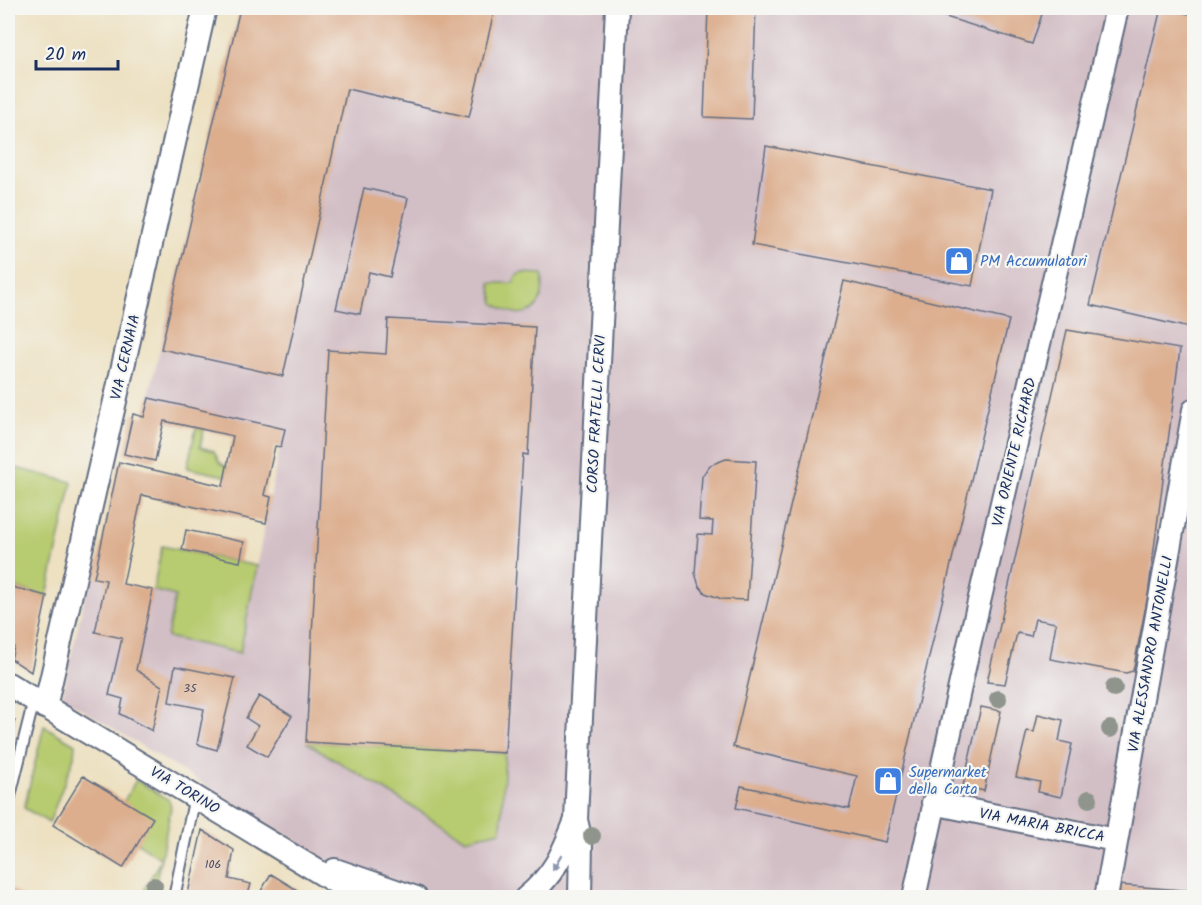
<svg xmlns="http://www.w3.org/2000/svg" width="1202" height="905" font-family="Kalam,sans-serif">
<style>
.industrial{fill:#d2bec5}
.green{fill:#b7cb6f;stroke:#697d66;stroke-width:1.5}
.building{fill:#dcae8e}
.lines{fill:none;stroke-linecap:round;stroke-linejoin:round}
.lane-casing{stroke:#646d81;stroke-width:14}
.street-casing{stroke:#646d81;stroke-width:26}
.lane{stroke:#fff;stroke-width:10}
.street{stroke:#fff;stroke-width:22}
.tree{fill:#8f958d}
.oneway{fill:#8d97ae}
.labels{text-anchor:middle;stroke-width:4.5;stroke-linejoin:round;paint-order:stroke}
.number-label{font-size:12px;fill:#4b4f6a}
.shop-label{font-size:15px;fill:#366cbe;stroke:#f6f6f2;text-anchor:start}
.street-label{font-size:15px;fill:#1b2f5e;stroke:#f6f6f2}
</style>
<rect width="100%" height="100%" fill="#f6f6f2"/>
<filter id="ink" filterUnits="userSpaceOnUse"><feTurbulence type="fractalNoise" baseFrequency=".0167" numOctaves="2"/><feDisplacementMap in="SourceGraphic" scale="12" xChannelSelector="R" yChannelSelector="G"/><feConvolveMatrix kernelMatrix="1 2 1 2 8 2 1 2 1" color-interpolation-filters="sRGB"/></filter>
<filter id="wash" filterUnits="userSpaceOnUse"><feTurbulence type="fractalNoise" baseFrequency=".008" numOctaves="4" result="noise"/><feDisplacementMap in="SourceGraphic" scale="24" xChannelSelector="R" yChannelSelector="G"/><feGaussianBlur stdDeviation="1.35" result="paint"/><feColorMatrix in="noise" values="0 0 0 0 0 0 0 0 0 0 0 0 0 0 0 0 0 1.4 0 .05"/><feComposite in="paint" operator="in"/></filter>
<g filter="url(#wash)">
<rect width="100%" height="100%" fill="#ede1c2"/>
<path class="industrial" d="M 240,8 L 1194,8 L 1194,897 L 387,897 L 62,697 L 89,577 L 248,611 L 280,447 L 144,417 Z"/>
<path class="green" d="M 522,273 L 542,274 C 548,311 524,325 494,303 L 490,283 L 513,283 L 516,276 Z
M 196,428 L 204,430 L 200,447 L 214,451 L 220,463 L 227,467 L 225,476 L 187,468 Z
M 8,466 L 72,482 L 47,596 L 8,586 Z
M 162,546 L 257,566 L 240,653 L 167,637 L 175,596 L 153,590 Z
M 44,726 L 75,744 L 74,757 L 49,823 L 24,808 Z
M 306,742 L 505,753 L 501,831 L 465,839 Z
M 136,780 L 169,800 L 171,807 L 153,897 L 144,897 L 145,888 L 161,859 L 138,843 L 124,801 Z"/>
<g id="blocks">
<path class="building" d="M 240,8 L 495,8 L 469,117 L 347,89 L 283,376 L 161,349 Z
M 708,8 L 756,8 L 752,119 L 704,117 Z
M 917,8 L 1044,8 L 1032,44 Z
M 1161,8 L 1194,15 L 1194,329 L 1090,305 Z
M 766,146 L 991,189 L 972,286 L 752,245 Z
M 364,188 L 408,198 L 390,277 L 369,272 L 360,314 L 336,309 Z
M 844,281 L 1009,320 L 885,842 L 736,808 L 741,786 L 849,809 L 857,776 L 733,747 Z
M 388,319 L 535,327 L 528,455 L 523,454 L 505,753 L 306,742 L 328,350 L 386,354 Z
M 1067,330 L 1180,349 L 1148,595 L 1133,671 L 1126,673 L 1050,659 L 1056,623 L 1035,619 L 1031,636 L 1017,633 L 1005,684 L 987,682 Z
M 149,398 L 285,429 L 281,447 L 275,446 L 264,495 L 271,497 L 266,523 L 142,495 L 123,584 L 153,590 L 136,670 L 162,686 L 152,731 L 120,714 L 123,699 L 109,695 L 122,638 L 95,632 L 106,580 L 94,578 L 119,462 L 223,486 L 233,436 L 164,421 L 155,461 L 124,454 L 133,414 L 144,417 Z
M 726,459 L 756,461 L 747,600 L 722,599 L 705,593 L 699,586 L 695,573 L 698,534 L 712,535 L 713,521 L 699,520 L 702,476 L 710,465 Z
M 186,530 L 244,542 L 240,562 L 182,550 Z
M 8,586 L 47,596 L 31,672 L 11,659 L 14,647 L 8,645 L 12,629 L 8,628 Z
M 175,666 L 235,678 L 217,750 L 197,744 L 204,709 L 169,702 Z
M 259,696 L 292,716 L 267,757 L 247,745 L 258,726 L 246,718 Z
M 981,707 L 1001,711 L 984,791 L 963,786 Z
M 1038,714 L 1063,720 L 1059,741 L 1072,744 L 1061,797 L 1038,792 L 1040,782 L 1016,777 L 1027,731 L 1034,732 Z
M 8,716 L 15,720 L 8,743 Z
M 83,776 L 153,818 L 123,868 L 53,825 Z
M 202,830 L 234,850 L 229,879 L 251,884 L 247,898 L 187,898 Z
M 271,874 L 310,898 L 261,898 L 258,896 Z
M 1118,885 L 1194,891 L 1194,898 L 1116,898 Z
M 11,889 L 26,898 L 8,898 Z"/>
</g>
</g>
<g filter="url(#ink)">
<use href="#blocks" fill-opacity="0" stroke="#646d81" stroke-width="1.5"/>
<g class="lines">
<g class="lane-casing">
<path id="lane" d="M 8,804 L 34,700
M 174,898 L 195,796"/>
</g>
<g class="street-casing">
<path id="street" d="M 8,684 L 362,898
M 45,707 L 205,8
M 933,803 L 1115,840
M 335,870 L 416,898
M 526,898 C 555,874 562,855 576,820
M 580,898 L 581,841 L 576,820 L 577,797 L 617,8
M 914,898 L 969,645 L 1117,8
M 1106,898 L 1194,410"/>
</g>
<use href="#lane" class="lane"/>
<use href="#street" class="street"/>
</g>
<g class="tree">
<circle cx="1114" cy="688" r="9"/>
<circle cx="998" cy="699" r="9"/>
<circle cx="1110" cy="729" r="9"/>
<circle cx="1089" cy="799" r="9"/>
<circle cx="592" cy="836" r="9"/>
<circle cx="154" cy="886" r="9"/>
</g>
<defs><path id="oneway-solid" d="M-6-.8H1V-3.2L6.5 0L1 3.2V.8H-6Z" transform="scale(1.5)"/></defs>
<use class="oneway" href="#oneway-solid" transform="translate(557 863) rotate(120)"/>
</g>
<defs>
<g id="shop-square" transform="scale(1.5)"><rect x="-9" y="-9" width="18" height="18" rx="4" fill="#3f7fe0" stroke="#f6f6f2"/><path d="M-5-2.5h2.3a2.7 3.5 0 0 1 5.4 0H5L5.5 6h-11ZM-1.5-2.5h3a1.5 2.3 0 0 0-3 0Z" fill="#fff"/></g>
</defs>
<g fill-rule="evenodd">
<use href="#shop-square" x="959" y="261"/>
<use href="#shop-square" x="888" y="781"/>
</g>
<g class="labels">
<g class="number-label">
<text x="190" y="692">35</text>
<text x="213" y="868">106</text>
</g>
<g class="shop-label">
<text x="980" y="266">PM Accumulatori</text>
<text x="909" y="777">Supermarket<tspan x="909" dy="17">della Carta</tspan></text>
</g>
<g class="street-label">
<text transform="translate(125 357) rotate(-77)" y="5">VIA CERNAIA</text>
<text transform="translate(596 414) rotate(-87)" y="5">CORSO FRATELLI CERVI</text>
<text transform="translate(1014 452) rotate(-77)" y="5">VIA ORIENTE RICHARD</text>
<text transform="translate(1150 654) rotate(-80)" y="5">VIA ALESSANDRO ANTONELLI</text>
<text transform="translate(185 790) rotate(31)" y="5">VIA TORINO</text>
<text transform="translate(1042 825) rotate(11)" y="5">VIA MARIA BRICCA</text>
</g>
</g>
<rect width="1202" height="905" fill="none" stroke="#f6f6f2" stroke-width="30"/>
<path d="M36 60v9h82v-9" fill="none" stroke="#1b2f5e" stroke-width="3"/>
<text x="45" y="60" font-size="18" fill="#1b2f5e" stroke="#f6f6f2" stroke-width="4.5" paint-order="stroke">20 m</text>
</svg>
